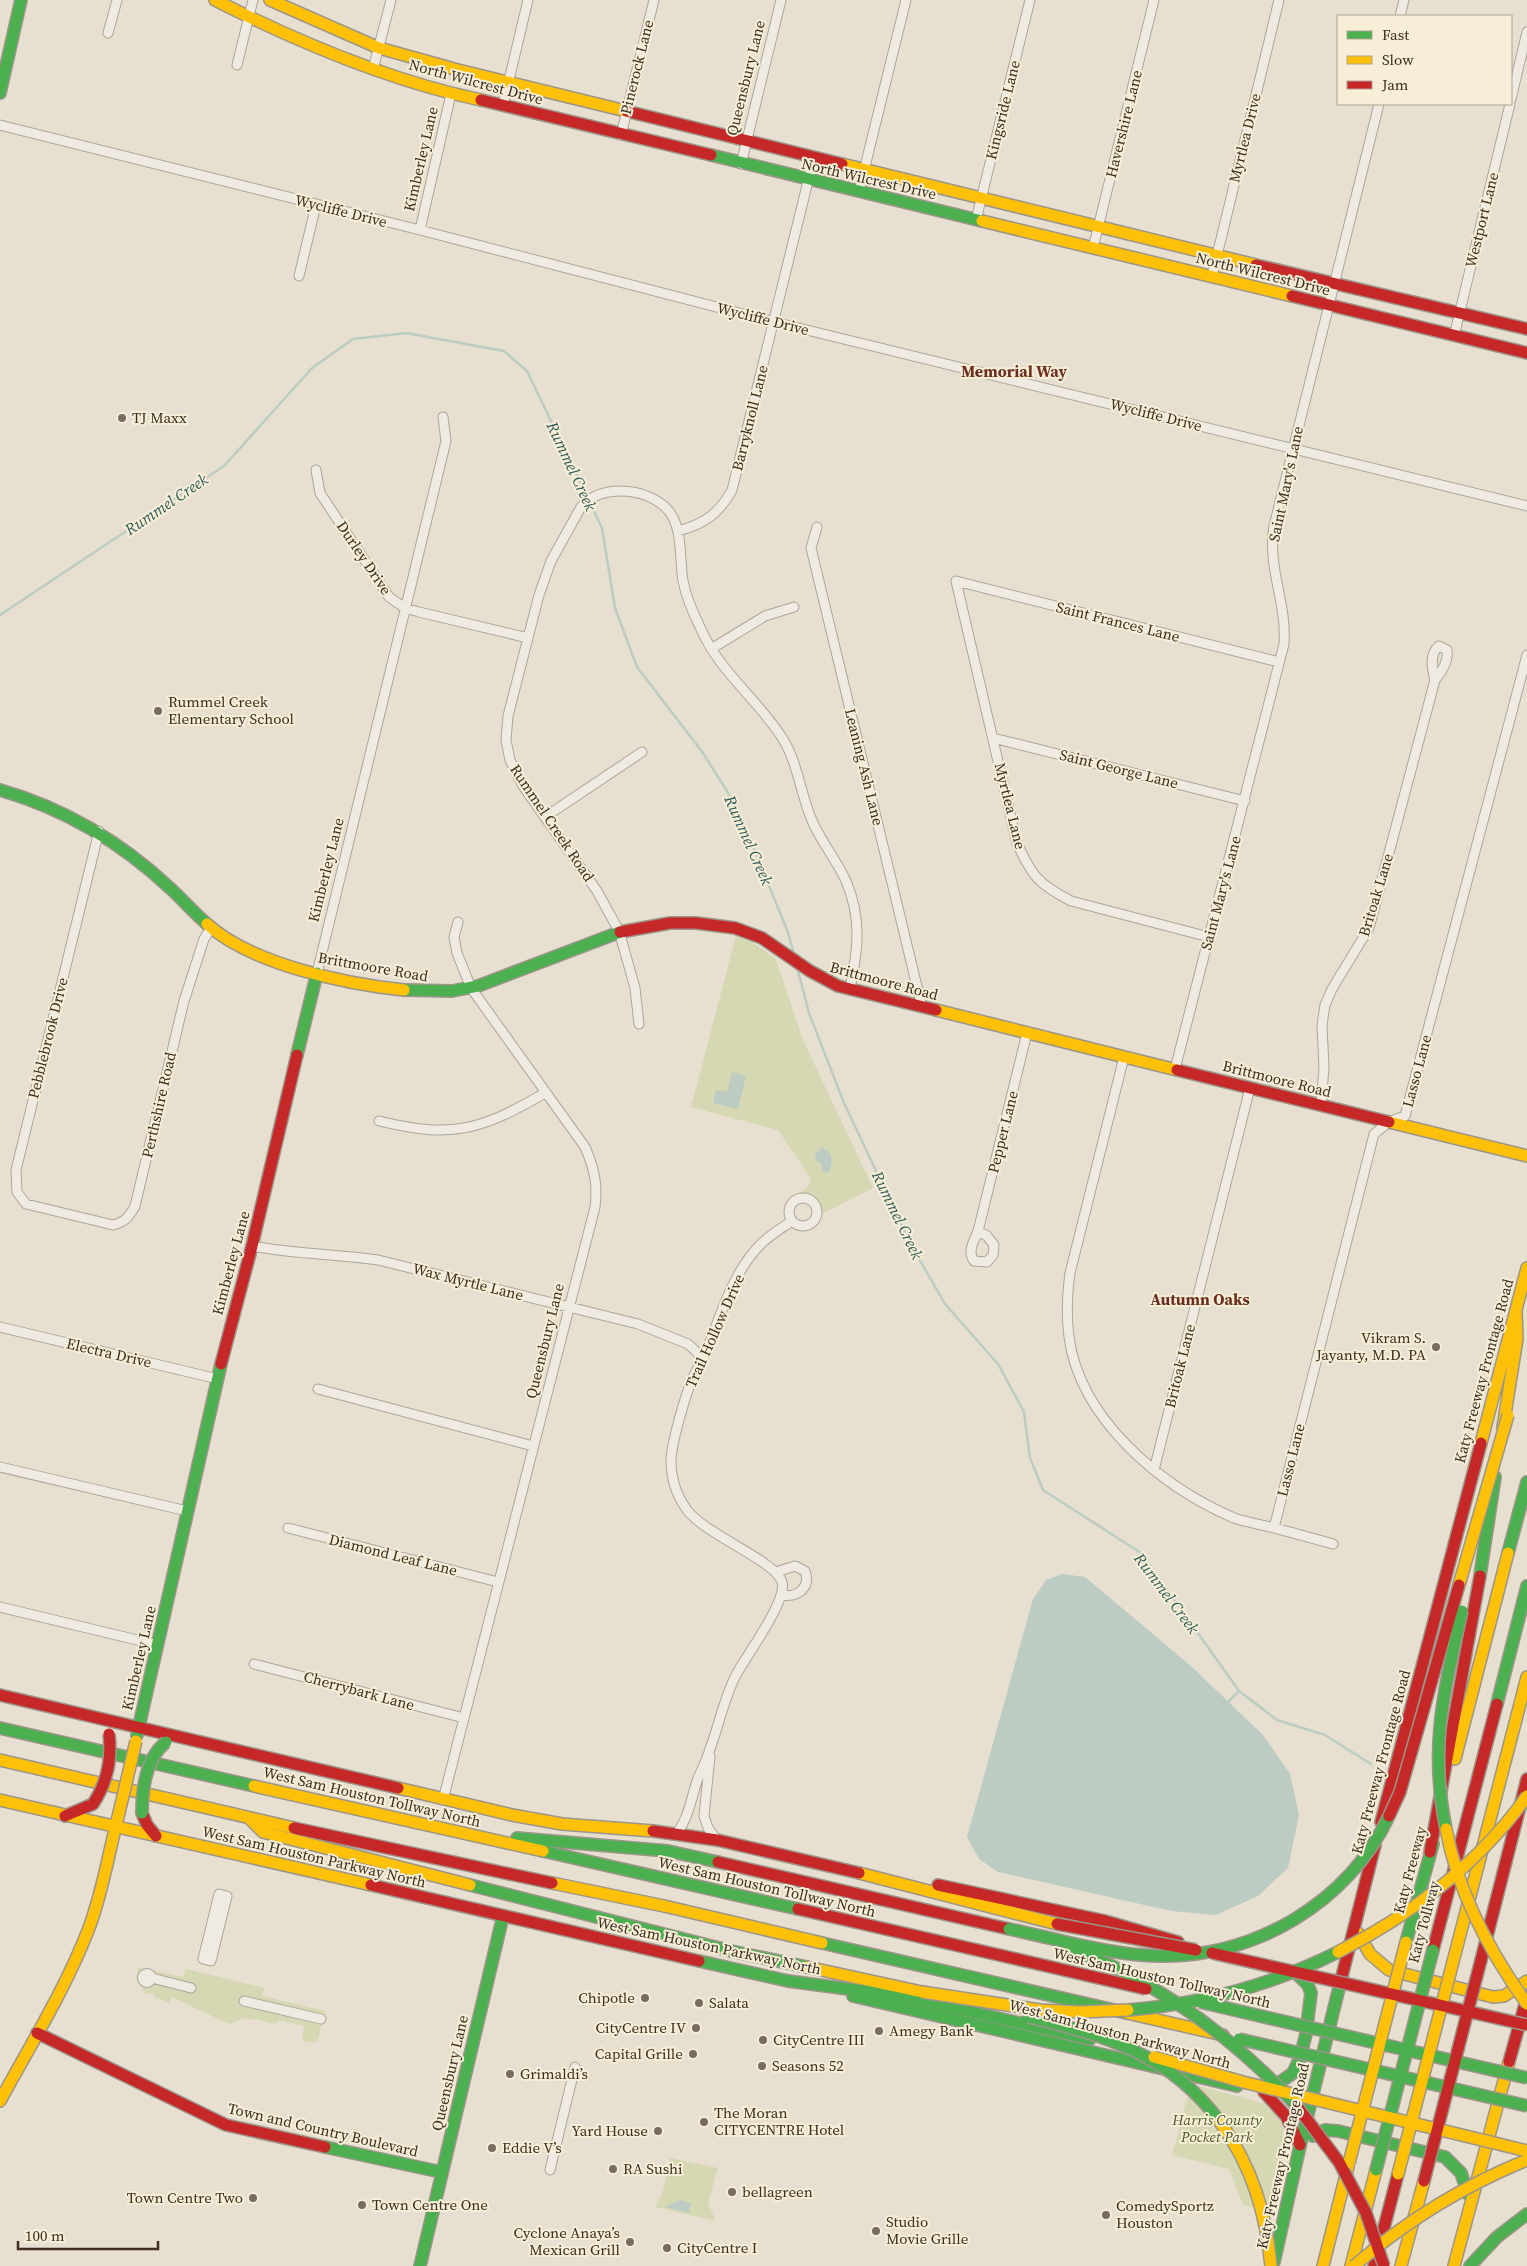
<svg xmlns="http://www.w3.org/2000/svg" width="1527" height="2266" font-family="'Source Serif 4',serif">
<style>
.green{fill:#d6d7b3}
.water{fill:#bcccc2}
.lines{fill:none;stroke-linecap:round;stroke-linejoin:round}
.stream{stroke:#bcccc2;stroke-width:2.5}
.street-casing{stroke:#ada599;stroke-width:11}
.fast-casing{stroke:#9c958a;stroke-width:14}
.slow-casing{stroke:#9c958a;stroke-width:14}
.jam-casing{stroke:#9c958a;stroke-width:14}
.street{stroke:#efebe3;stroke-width:9}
.fast{stroke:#4caf50;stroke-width:11}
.slow{stroke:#ffc107;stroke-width:11}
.jam{stroke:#c62828;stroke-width:11}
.fast-bridge-casing{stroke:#9c958a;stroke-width:14;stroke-linecap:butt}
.slow-bridge-casing{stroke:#9c958a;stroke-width:14;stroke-linecap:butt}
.jam-bridge-casing{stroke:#9c958a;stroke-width:14;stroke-linecap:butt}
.fast-bridge{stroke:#4caf50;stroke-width:11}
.slow-bridge{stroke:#ffc107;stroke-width:11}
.jam-bridge{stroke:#c62828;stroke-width:11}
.poi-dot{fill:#786c5e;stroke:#f7eed8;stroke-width:2}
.labels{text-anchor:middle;stroke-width:4;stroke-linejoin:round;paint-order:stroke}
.street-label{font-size:15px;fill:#3d2e20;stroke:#f7eed8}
.poi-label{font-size:15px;fill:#3d2e20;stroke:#f7eed8;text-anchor:start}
.park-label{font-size:15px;font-style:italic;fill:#4d5a26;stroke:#f7eed8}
.neighbourhood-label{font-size:16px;font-weight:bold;fill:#6b2e1e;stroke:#f7eed8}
.water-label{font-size:16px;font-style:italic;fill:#2f5d5a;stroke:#f7eed8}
</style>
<rect width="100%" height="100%" fill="#e7e0d1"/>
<path class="green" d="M 736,936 L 752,942 L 776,959 L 803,1040 L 873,1188 L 822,1214 L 817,1199 L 801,1193 L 808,1187 L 811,1179 L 778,1130 L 691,1107 Z
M 138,1967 L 183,1977 L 186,1969 L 265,1988 L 262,1996 L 325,2011 L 318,2040 L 314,2043 L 304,2041 L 302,2039 L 304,2026 L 278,2020 L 276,2024 L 256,2019 L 255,2020 L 245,2018 L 229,2024 L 172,1997 L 169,2003 L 153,1996 L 153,1993 L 145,1994 L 136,1978 Z
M 1191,2084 L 1266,2104 C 1273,2110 1282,2120 1283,2129 C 1286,2150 1275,2189 1270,2211 L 1243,2205 L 1229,2169 L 1172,2155 Z
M 670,2158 L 718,2168 L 708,2203 L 716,2221 L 655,2207 L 662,2194 Z"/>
<path class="water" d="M 732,1072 L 746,1076 L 738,1109 L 713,1103 L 716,1090 L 727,1092 Z
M 822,1147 L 830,1153 L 832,1160 L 830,1171 L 827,1173 L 823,1172 L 821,1163 L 815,1160 L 816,1153 Z
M 1062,1574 L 1085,1577 L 1191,1666 L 1263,1735 L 1290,1774 L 1299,1815 L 1288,1868 L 1258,1896 L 1216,1915 L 1171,1911 L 998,1872 L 979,1859 L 967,1837 L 1033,1599 L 1046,1580 Z
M 680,2200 L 691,2203 L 689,2213 L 665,2207 Z"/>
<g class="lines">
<path class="stream" d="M 590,503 L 602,528 L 615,608 L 637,667 L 703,753 L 737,807 L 787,930 L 794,954
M 0,615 L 224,466 L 312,368 L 353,339 L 406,333 L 504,351 L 527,371 L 588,498
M 797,967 L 809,1013 L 844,1103 L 910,1243 L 945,1304 L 998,1364 L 1024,1412 L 1030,1458 L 1043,1490 L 1141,1553 L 1239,1691 L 1277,1720 L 1325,1735 L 1371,1764
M 1228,1702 L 1239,1691"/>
<g class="street-casing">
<path id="street" d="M 1400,16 L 1404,0
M 108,33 L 117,0
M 237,65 L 253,0
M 373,69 L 391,0
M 1511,99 L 1527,32
M 503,105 L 528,0
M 0,125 L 420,230 L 774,322 L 1527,506
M 621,135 L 654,0
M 741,164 L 781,0
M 859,191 L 906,0
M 976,220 L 1030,0
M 420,230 L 451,94
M 1093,248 L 1154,0
M 299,276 L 316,205
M 1212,276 L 1279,0
M 1454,336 L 1510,104
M 316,470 L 320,493 L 389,597 L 405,608 L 419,612 L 528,638
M 817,527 L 811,548 L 922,1007
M 678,531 C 704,524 719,514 732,490 L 814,157
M 711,649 L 765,616 L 794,607
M 993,738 L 1245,801
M 545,817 L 642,752
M 99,831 L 16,1170 L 17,1192 L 26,1204 L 113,1225 C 125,1222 129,1217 135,1206 L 184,1001 L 204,939 L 211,928
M 1209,937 L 1071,901 C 1038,884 1032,876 1017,843 L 956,581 L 1279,662
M 317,973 L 446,441 L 443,417
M 639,1024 L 635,988 L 619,931 L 597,891 L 523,786 L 510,760 L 506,740 L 508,716 L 539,595 L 551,561 L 581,507 C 601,485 641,487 664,506 C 684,523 679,557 683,581 C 686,596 693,613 700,627 C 718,670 756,698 781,736 C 799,763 800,796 814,825 C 823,844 837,861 846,881 C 862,918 858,950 850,988
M 1124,1057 L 1070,1273 C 1067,1295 1066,1315 1069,1337 C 1080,1420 1162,1487 1234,1518 C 1245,1522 1259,1524 1270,1527 C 1291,1532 1312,1538 1333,1544
M 1175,1069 L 1284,644 C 1287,602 1267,568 1274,526 L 1379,104
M 1321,1105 L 1324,1067 L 1322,1025 L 1325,1005 L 1332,989 L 1369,928 L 1435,680 C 1442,671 1449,661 1447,650 L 1439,646 C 1429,654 1432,669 1435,680
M 379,1121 C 453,1139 481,1130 545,1093
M789 1212a14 14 0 1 1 28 0a14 14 0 1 1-28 0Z
M 978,1231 L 987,1236 L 994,1245 L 993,1255 L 987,1262 L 974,1261 C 967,1251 974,1241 978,1231 L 1027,1033
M 252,1246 C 294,1254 336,1254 378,1260 L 638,1324 L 688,1344 L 703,1358
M 0,1327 L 218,1379
M 318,1389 L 533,1446
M 0,1467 L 187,1511
M 1154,1470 L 1250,1088
M 288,1528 L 498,1582
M 1274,1528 L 1374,1134 L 1389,1122 L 1405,1116 L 1527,655
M 776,1572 L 795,1566 L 805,1571 C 811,1587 798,1598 782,1595
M 0,1607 L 158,1645
M 254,1664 L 464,1718
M 710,1756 L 704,1816 L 708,1828 L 717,1840
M 443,1800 L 595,1207 C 598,1184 594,1168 585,1147 L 471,988 L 457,953 L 454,937 L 458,922
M 677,1833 C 689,1817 691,1799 697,1781 C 701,1770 707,1760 710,1749 C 719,1725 724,1698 736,1675 C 746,1656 788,1600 782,1582 C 776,1561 706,1535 687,1510 C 677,1496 671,1478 671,1461 C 671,1445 685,1396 692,1380 C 695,1372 700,1365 704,1357 C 720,1319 731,1273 762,1243 C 770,1235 782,1228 792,1221
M 219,1894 L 227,1896 L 211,1961 L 203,1959 Z
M142.5 1978a4.5 4.5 0 1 1 9 0a4.5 4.5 0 1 1-9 0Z
M 152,1978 L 191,1988
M 244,2001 L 321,2019
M 550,2170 L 575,2067"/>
</g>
<g class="fast-casing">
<path id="fast" d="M 0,93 L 21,0
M 711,155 L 982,221
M 0,790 C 66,809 121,842 171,889 C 183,900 194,913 207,924
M 404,990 L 452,991 L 478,986 L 620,932
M 297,1055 L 317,973
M 1508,1553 L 1527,1482
M 1480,1576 L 1495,1477
M 1497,1704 L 1527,1586
M 0,1728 L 254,1786
M 137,1735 L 221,1364
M 517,1838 L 668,1851 L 718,1862
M 543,1851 L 798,1909
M 470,1885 L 731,1951 L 807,1967
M 1406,1942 L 1433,1844
M 822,1943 L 1127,2013
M 699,1961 L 788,1981 L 901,1996 L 1090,2039
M 853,1996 L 1237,2086
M 1270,2089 L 1293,2073 L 1300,2058 L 1306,2034 L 1311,1993 L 1308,1985 L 1297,1974 L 1304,1971
M 1313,2136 L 1325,2130 L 1338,2131 L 1445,2157 L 1461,2173 L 1468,2194
M 325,2147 L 441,2172
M 1274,2262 L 1300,2146 L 1342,1976
M 420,2266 L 503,1916
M 1470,2266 L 1497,2237 L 1527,2214"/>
</g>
<g class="slow-casing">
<path id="slow" d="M 215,0 C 298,42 390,81 481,100
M 270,0 L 379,48 L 458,70 L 626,111
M 842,164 L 1256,265
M 982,221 L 1292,296
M 207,924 C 251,964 345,984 404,990
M 936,1010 L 1177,1070
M 1389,1122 L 1527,1156
M 1503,1427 L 1517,1339 L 1516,1310
M 1481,1443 L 1527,1268
M 1455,1759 L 1508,1553
M 0,1760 L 294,1828
M 254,1786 L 543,1851
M 398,1788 L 512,1815 L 562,1824 L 653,1831
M 0,1800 L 371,1885
M 249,1818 L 263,1832 L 470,1885
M 859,1873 L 1057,1924
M 552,1883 L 664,1906 L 822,1943
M 1358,1933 L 1370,1954 L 1389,1970 L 1493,1997 L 1504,1996 L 1527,1981
M 1455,1954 L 1527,1677
M 807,1967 L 922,1992
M 1127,2013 L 1223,2035
M 0,2101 C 31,2044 66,1988 89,1928 C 103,1891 109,1851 119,1813
M 1323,2266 L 1348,2167
M 1351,2266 L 1376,2170
M 1401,2266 L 1424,2181
M 1454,2266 L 1509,2062"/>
</g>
<g class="jam-casing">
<path id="jam" d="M 481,100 L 711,155
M 626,111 L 842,164
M 1256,265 L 1527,329
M 1292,296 L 1527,353
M 620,932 L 670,923 L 696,923 L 735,928 L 762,938 L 810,971 L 838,986 L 936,1010
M 1177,1070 L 1389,1122
M 221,1364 L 252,1246 L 297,1055
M 0,1695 L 398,1788
M 142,1813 L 147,1825 L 156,1836
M 65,1816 L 93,1804
M 1381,1822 L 1481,1443
M 294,1828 L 552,1883
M 653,1831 L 717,1840 L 859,1873
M 1430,1852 L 1480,1576
M 718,1862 L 1009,1929
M 371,1885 L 699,1961
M 938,1885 L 1105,1921 L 1178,1942
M 798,1909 L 1038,1964
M 1433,1950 L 1497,1704
M 1481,1960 L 1527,1779
M 1342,1976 L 1375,1845
M 37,2033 L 226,2125 L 325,2147
M 1509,2062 L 1527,1997
M 1264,2092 L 1286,2116 L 1300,2145
M 1374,2266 L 1398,2174"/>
</g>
<use href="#street" class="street"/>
<use href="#fast" class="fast"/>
<use href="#slow" class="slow"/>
<use href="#jam" class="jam"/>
<g class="fast-bridge-casing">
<path id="fast-bridge" d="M 142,1813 C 142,1789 146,1758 166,1742
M 1446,1829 C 1429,1746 1444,1691 1462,1611
M 1009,1929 C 1058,1939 1108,1955 1159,1956 C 1254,1958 1348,1903 1389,1816
M 1069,1948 C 1086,1955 1105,1962 1122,1971 C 1188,2005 1245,2050 1296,2105
M 1200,2002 L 1527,2078
M 1128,2010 C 1201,2004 1272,1985 1338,1952
M 1028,2017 C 1106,2035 1171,2055 1220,2122
M 1239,2039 L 1527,2106
M 1376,2170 L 1433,1950"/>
</g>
<g class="slow-bridge-casing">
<path id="slow-bridge" d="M 1459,1585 L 1508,1415
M 119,1813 L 136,1741
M 1446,1829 C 1458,1893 1489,1951 1527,2004
M 1338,1952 C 1411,1915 1480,1863 1527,1796
M 922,1992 L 1040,2010 L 1080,2012 L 1128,2010
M 1154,2057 L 1243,2082 L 1527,2151
M 1220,2122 C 1252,2166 1266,2213 1271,2266
M 1349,2163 L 1406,1942
M 1398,2174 L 1455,1954
M 1354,2266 C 1406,2221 1463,2186 1527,2160"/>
</g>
<g class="jam-bridge-casing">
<path id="jam-bridge" d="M 93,1804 C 107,1783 112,1759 109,1734
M 1389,1816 L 1400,1792 L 1459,1585
M 1057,1924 L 1196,1950
M 1212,1953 L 1527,2025
M 1038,1964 L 1146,1989
M 1296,2105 L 1339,2162 L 1366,2213 L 1384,2266
M 1424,2181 L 1481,1960"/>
</g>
<use href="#fast-bridge" class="fast-bridge"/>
<use href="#slow-bridge" class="slow-bridge"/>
<use href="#jam-bridge" class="jam-bridge"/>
</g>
<g class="poi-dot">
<circle cx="122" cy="418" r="5"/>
<circle cx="158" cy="711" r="5"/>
<circle cx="1436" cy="1347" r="5"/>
<circle cx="645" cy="1998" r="5"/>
<circle cx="699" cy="2003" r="5"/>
<circle cx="696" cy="2028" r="5"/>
<circle cx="879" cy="2031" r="5"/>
<circle cx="763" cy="2040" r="5"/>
<circle cx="693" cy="2054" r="5"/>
<circle cx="762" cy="2066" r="5"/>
<circle cx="510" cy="2074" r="5"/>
<circle cx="704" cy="2122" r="5"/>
<circle cx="658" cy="2131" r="5"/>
<circle cx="492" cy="2148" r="5"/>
<circle cx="613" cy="2169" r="5"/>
<circle cx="732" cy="2192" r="5"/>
<circle cx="253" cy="2198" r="5"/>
<circle cx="362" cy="2205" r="5"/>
<circle cx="1106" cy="2215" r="5"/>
<circle cx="876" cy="2231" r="5"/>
<circle cx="630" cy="2242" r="5"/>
<circle cx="667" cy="2248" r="5"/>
</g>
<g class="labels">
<g class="street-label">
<text transform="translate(637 67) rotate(-76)" y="5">Pinerock Lane</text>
<text transform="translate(746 78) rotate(-76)" y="5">Queensbury Lane</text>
<text transform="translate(476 82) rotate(15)" y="5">North Wilcrest Drive</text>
<text transform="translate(1003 110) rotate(-76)" y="5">Kingsride Lane</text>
<text transform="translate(1124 124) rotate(-76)" y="5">Havershire Lane</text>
<text transform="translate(1245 138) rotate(-76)" y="5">Myrtlea Drive</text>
<text transform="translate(421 159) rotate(-77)" y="5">Kimberley Lane</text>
<text transform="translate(869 179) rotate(13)" y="5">North Wilcrest Drive</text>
<text transform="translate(341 211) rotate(14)" y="5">Wycliffe Drive</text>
<text transform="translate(1482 220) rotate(-76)" y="5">Westport Lane</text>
<text transform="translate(1263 274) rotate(14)" y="5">North Wilcrest Drive</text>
<text transform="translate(763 319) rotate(14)" y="5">Wycliffe Drive</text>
<text transform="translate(1156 415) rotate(14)" y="5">Wycliffe Drive</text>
<text transform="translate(750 418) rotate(-76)" y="5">Barryknoll Lane</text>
<text transform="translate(1286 484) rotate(-78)" y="5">Saint Mary's Lane</text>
<text transform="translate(364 558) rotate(56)" y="5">Durley Drive</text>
<text transform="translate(1118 622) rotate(14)" y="5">Saint Frances Lane</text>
<text transform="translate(864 767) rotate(76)" y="5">Leaning Ash Lane</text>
<text transform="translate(1119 769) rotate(14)" y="5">Saint George Lane</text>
<text transform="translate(1010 806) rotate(76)" y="5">Myrtlea Lane</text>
<text transform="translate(552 823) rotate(56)" y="5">Rummel Creek Road</text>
<text transform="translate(326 870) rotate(-76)" y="5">Kimberley Lane</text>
<text transform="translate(1221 893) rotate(-75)" y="5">Saint Mary's Lane</text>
<text transform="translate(1376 895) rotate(-73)" y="5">Britoak Lane</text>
<text transform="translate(373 967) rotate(10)" y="5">Brittmoore Road</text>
<text transform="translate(884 981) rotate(15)" y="5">Brittmoore Road</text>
<text transform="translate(48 1038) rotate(-76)" y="5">Pebblebrook Drive</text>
<text transform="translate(1417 1071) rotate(-75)" y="5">Lasso Lane</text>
<text transform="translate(1277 1079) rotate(14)" y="5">Brittmoore Road</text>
<text transform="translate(159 1105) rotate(-77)" y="5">Perthshire Road</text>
<text transform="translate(1003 1132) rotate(-76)" y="5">Pepper Lane</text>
<text transform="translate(231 1263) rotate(-75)" y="5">Kimberley Lane</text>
<text transform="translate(468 1282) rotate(14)" y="5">Wax Myrtle Lane</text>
<text transform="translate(715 1331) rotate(-66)" y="5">Trail Hollow Drive</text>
<text transform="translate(545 1341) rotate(-76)" y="5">Queensbury Lane</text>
<text transform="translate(109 1353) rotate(13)" y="5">Electra Drive</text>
<text transform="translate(1180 1366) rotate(-76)" y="5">Britoak Lane</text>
<text transform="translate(1484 1371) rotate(-75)" y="5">Katy Freeway Frontage Road</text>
<text transform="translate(1291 1460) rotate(-76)" y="5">Lasso Lane</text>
<text transform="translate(393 1555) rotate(14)" y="5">Diamond Leaf Lane</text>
<text transform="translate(139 1658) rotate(-77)" y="5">Kimberley Lane</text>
<text transform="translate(359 1691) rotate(15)" y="5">Cherrybark Lane</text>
<text transform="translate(1381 1762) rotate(-75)" y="5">Katy Freeway Frontage Road</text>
<text transform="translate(372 1797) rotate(13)" y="5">West Sam Houston Tollway North</text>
<text transform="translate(314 1857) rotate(13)" y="5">West Sam Houston Parkway North</text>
<text transform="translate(1410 1870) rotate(-75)" y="5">Katy Freeway</text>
<text transform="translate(767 1887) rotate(13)" y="5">West Sam Houston Tollway North</text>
<text transform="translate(1424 1922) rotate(-75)" y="5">Katy Tollway</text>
<text transform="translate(709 1946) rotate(12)" y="5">West Sam Houston Parkway North</text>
<text transform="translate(1162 1978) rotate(13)" y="5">West Sam Houston Tollway North</text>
<text transform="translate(1120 2034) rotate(15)" y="5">West Sam Houston Parkway North</text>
<text transform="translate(450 2073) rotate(-77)" y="5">Queensbury Lane</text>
<text transform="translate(323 2130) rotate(13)" y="5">Town and Country Boulevard</text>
<text transform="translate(1283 2156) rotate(-77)" y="5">Katy Freeway Frontage Road</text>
</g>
<g class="poi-label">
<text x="132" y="423">TJ Maxx</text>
<text x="168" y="707">Rummel Creek<tspan x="168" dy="17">Elementary School</tspan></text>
<text x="1426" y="1343" text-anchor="end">Vikram S.<tspan x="1426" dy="17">Jayanty, M.D. PA</tspan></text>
<text x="635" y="2003" text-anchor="end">Chipotle</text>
<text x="709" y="2008">Salata</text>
<text x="686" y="2033" text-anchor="end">CityCentre IV</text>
<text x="889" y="2036">Amegy Bank</text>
<text x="773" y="2045">CityCentre III</text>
<text x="683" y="2059" text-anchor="end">Capital Grille</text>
<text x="772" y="2071">Seasons 52</text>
<text x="520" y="2079">Grimaldi’s</text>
<text x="714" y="2118">The Moran<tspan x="714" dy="17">CITYCENTRE Hotel</tspan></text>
<text x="648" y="2136" text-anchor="end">Yard House</text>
<text x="502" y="2153">Eddie V’s</text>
<text x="623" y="2174">RA Sushi</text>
<text x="742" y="2197">bellagreen</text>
<text x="243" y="2203" text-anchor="end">Town Centre Two</text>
<text x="372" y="2210">Town Centre One</text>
<text x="1116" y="2211">ComedySportz<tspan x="1116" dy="17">Houston</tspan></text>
<text x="886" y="2227">Studio<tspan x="886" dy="17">Movie Grille</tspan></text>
<text x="620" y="2238" text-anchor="end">Cyclone Anaya’s<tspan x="620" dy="17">Mexican Grill</tspan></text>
<text x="677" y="2253">CityCentre I</text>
</g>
<g class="park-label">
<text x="1217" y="2125">Harris County<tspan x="1217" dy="17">Pocket Park</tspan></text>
</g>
<g class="neighbourhood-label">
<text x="1014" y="377">Memorial Way</text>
<text x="1200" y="1305">Autumn Oaks</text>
</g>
<g class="water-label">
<text transform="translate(572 466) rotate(65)" y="6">Rummel Creek</text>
<text transform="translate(166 504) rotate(-34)" y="6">Rummel Creek</text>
<text transform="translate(749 840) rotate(66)" y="6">Rummel Creek</text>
<text transform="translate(898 1215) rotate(64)" y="6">Rummel Creek</text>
<text transform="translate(1167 1593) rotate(53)" y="6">Rummel Creek</text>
</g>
</g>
<rect x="1337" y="15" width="175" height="90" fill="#f7eed8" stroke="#ada18e"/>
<rect x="1347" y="31" width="25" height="8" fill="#4caf50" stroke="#ada18e"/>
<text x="1382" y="40" font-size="15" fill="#3d2e20">Fast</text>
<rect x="1347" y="56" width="25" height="8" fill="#ffc107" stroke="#ada18e"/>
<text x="1382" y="65" font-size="15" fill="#3d2e20">Slow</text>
<rect x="1347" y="81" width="25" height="8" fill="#c62828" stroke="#ada18e"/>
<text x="1382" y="90" font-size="15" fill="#3d2e20">Jam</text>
<path d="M18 2241v8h140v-8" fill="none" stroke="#3d2e20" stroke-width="2.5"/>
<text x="25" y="2241" font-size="15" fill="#3d2e20" stroke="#f7eed8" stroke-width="4" paint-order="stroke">100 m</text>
</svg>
